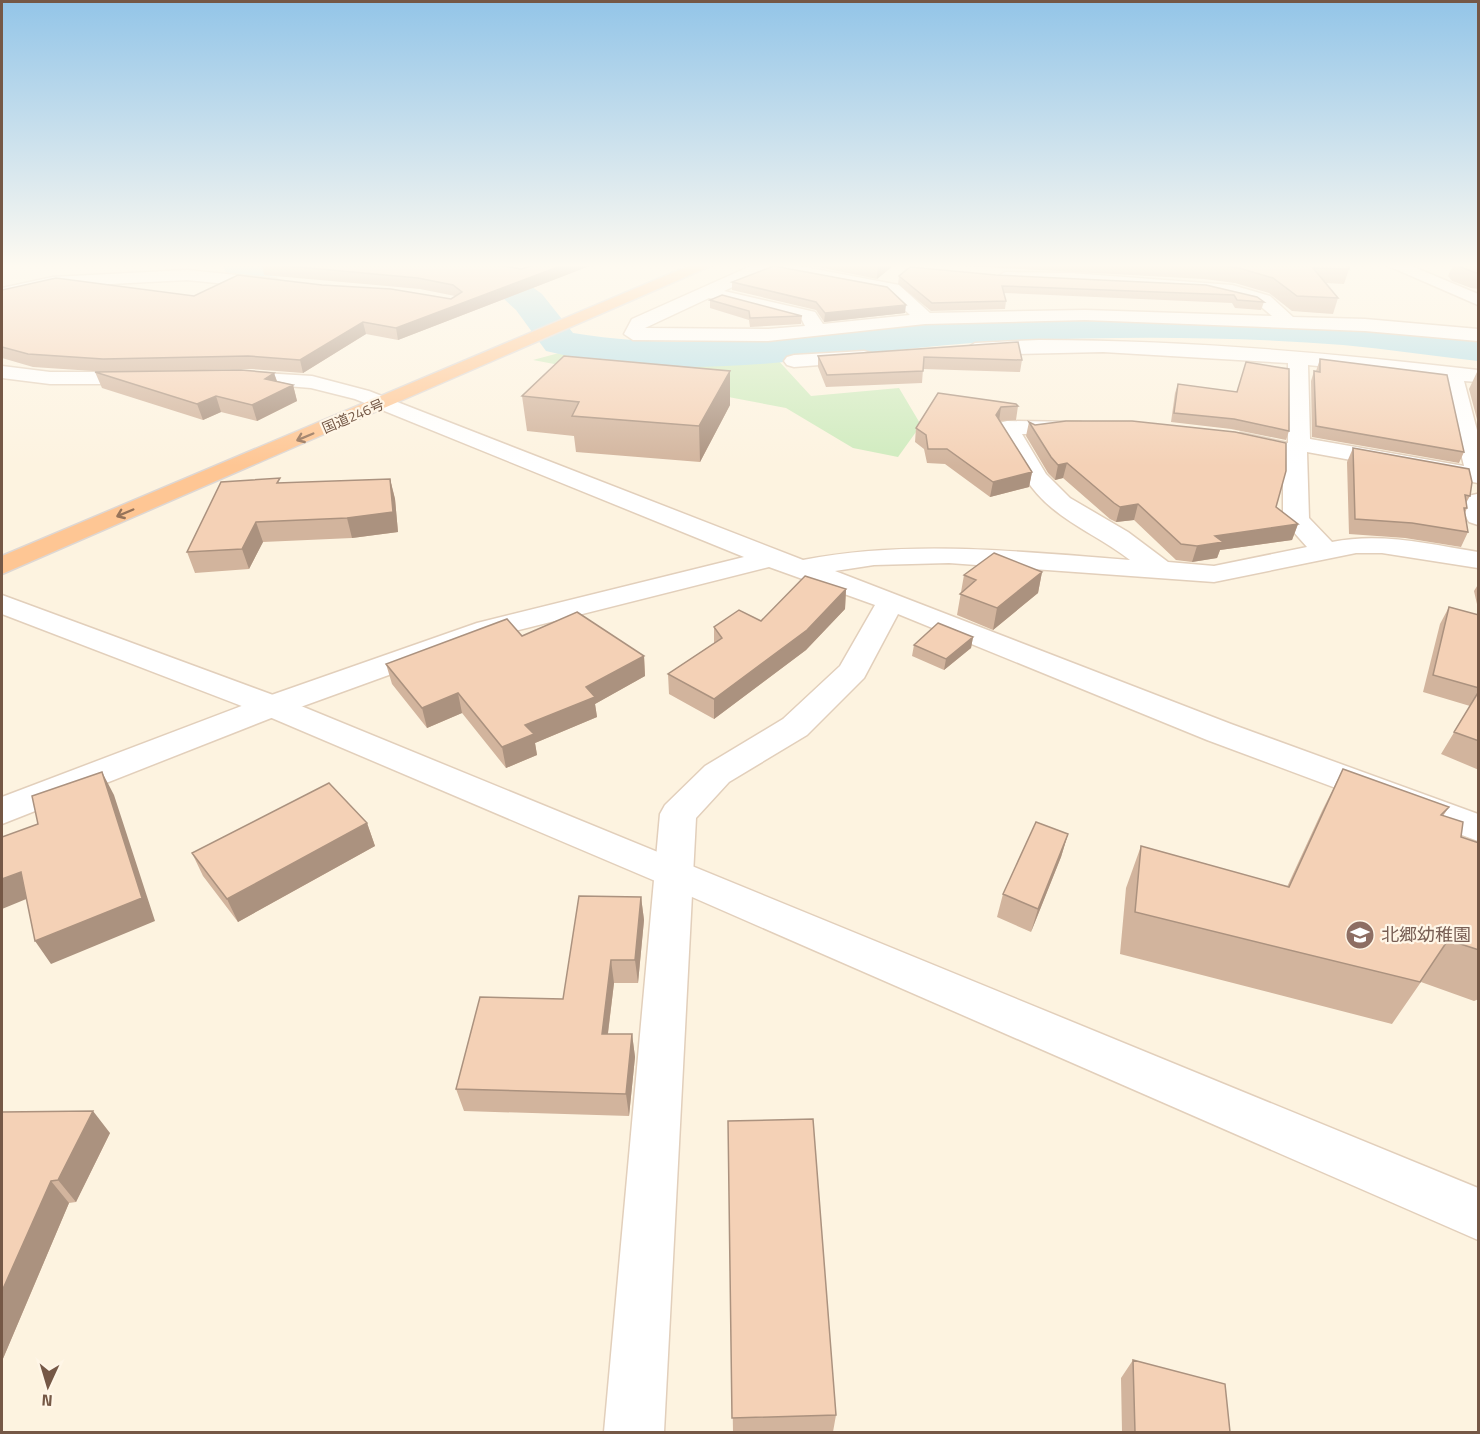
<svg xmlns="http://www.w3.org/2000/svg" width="1480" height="1434" font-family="'Titillium Web','Noto Sans JP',sans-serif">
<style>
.green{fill:#cfebbe}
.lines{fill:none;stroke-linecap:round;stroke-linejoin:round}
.river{fill:#b3dee8;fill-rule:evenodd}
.minor-casing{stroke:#e2cfbb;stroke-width:3}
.tertiary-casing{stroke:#e2cfbb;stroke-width:3}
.trunk-casing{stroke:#ded7d3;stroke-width:3}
.minor{fill:#fff;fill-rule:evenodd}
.tertiary{fill:#fff;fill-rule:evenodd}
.trunk{fill:#fec694;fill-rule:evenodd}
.wall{fill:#d2b49d}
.shaded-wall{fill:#ab927f}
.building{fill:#f4d1b6;stroke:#ab927f;stroke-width:1.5}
.oneway{stroke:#97745a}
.labels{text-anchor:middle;stroke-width:4.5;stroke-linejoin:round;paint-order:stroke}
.far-street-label{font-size:14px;fill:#755846;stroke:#fff6e7}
.near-education-label{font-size:18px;fill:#785e54;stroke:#fff6e7;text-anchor:start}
</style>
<rect width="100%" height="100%" fill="#fdf3e0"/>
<path class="green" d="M 559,353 L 645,365 L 739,364 L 776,358 L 811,396 L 899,388 L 921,425 L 898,457 L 853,448 L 786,408 L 533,360 Z"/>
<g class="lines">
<path class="river" d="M 222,265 L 317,265 L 313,272 C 287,278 252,278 226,272 Z
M 327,265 L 448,265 L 528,284 L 542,294 L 573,333 C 660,347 749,343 836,333 C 871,329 906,323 941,321 C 1121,312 1299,314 1478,337 L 1478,361 C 1433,356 1388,349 1343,345 C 1231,336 1117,336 1005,341 C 853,348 697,389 546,351 L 516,310 L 504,299 L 442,284 L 343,275 L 331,272 Z"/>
<g class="minor-casing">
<path id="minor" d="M 753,265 L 794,265 L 899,285 L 930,313 L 1085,310 L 1272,316 L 1258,304 L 1230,295 L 1070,283 L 1005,282 L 997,277 L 1005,272 L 1070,273 L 1232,285 L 1270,296 L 1293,317 L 1365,319 L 1478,329 L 1478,341 L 1365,331 L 1085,320 L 925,324 L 768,341 L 633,340 L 624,334 L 632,319 ZM 769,270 L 887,293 L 910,315 L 823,324 L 815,312 L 724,291 ZM 709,298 L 802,320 L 805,326 L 768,329 L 645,328 Z
M 187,270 L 276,279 L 284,284 L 276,289 L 187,280 L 53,287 L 2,298 L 2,288 L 53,277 Z
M 1039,340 C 1186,340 1333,353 1478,370 L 1478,382 L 1464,381 L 1478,434 L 1478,483 L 1307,452 L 1309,518 L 1332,542 C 1381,532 1429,544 1478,552 L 1478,568 L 1382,553 L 1356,553 L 1214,582 L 949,563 L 874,565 L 835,571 L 1231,724 L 1478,814 L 1478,841 L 1207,740 L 898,614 L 864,678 L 807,735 L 729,782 L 696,818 L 664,1432 L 604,1432 L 660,814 L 665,805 L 705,766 L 783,719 L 840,666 L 875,605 L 769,567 L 499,635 L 284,713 L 2,824 L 2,797 L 260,699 L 477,623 L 744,557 L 355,399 L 311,388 L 225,381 L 222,377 L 225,373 L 232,371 L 312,376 L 369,391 L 803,560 C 912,539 1021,552 1130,560 C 1106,541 1076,528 1052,508 C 1026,487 1012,457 996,428 L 999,423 L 1007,421 L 1081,422 L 1084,427 L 1081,432 L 1073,434 L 1022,434 L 1046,474 L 1070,498 L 1128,532 L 1168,562 L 1214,566 L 1307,547 L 1283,520 L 1283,456 L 1233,445 L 1230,440 L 1233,435 L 1241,433 L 1288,443 L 1288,363 L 1103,352 L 975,355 L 965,349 L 975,343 ZM 1308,365 L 1443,379 L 1464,466 L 1310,439 Z
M 864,351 L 871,353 L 874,357 L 871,361 L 794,367 L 787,365 L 784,361 L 787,357 L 794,355 Z
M 2,366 L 50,372 L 144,372 L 151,374 L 154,378 L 151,382 L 144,384 L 50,384 L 2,378 Z
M 1477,494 L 1478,494 L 1478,525 L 1469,522 C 1464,515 1463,504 1468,496 Z"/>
</g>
<g class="tertiary-casing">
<path id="tertiary" d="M 1386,265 L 1409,265 L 1478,294 L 1478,305 Z
M 2,595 L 284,699 L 1478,1188 L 1478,1240 L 660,883 L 260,713 L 2,614 Z"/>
</g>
<g class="trunk-casing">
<path id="trunk" d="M 691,265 L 713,265 L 2,574 L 2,556 Z"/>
</g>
<use href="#minor" class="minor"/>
<use href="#tertiary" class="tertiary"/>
<use href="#trunk" class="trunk"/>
</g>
<path class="wall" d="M 262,265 L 498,265 L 521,269 L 534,265 L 592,265 L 398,340 L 366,334 L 303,373 L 252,369 L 108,372 L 33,367 L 2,358 L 2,290 L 194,296 L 322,285 L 451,299 L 455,296 L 420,289 L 264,275 Z
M 808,265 L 894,265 L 877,279 Z
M 946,265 L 1349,265 L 1349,269 L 1344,284 L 1326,283 L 1338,298 L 1333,314 L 1292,311 L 1269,293 L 1235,283 L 1204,279 Z
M 1453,265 L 1479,265 L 1479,289 L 1471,288 L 1452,281 L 1448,276 Z
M 996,275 L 1206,285 L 1264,302 L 1261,310 L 1235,308 L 1232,303 L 1004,293 L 1006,301 L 1005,309 L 931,311 L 898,284 L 899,276 Z
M 732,282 L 905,313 L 824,322 L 816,310 L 732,290 Z
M 710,300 L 802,316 L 801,324 L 750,327 L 749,320 L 710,308 Z
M 1018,342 L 1022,360 L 1020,372 L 923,369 L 922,383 L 826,387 L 818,367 L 818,356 Z
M 1320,359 L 1464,452 L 1459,463 L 1312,437 L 1311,381 L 1314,371 L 1316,371 Z
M 730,371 L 730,405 L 700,462 L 576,452 L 574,436 L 527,431 L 522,396 Z
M 95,372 L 274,373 L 277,381 L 293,385 L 297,401 L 257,421 L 221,412 L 203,420 L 102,388 Z
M 1477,372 L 1479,372 L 1479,427 L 1469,389 Z
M 1178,384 L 1289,431 L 1286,440 L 1231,429 L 1171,422 L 1175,393 Z
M 938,393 L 1018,406 L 1016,420 L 1000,421 L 1032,472 L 1029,487 L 990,497 L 945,464 L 927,463 L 924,449 L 915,442 L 916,428 Z
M 1029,422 L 1035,425 L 1276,507 L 1298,524 L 1292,540 L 1220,550 L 1217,558 L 1192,562 L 1176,560 L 1134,520 L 1116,522 L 1110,519 L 1063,478 L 1055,480 L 1048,473 L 1026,436 Z
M 1353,448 L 1470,496 L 1466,503 L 1467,508 L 1465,513 L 1468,532 L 1461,547 L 1405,538 L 1349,534 L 1347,462 Z
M 390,479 L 395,499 L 398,532 L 352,538 L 263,542 L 249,569 L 195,573 L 187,552 L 282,483 Z
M 1042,572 L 1038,593 L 993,630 L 957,615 L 964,575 Z
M 1479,583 L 1479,613 L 1474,591 Z
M 846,589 L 845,609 L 806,650 L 714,719 L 669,694 L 668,674 L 714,643 L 714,627 L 761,621 Z
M 1449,607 L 1479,615 L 1479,770 L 1441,754 L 1470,706 L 1423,692 L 1440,624 Z
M 522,636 L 644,656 L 645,676 L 595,704 L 597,717 L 535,743 L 537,755 L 506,768 L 462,713 L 427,728 L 392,684 L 386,664 Z
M 973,637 L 971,648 L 944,670 L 912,656 L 914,645 Z
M 1343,769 L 1449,807 L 1443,816 L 1461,837 L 1479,843 L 1479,999 L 1474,1001 L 1421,982 L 1392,1024 L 1120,954 L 1126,888 L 1141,846 L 1287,887 L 1322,811 Z
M 367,823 L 375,846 L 238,922 L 203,876 L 192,853 Z
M 1068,834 L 1061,857 L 1031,932 L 997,917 L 1003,894 Z
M 641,897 L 644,920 L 638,983 L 614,983 L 608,1034 L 632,1034 L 635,1057 L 629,1116 L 464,1111 L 456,1089 L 563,999 Z
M 2,1112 L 110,1133 L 76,1202 L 69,1203 L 2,1361 Z
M 728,1121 L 836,1415 L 833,1432 L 733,1432 Z
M 1133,1360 L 1230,1432 L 1122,1432 L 1121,1378 Z"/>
<path class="shaded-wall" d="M 563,265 L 592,265 L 398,340 L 396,328 Z
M 878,265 L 894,265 L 877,279 Z
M 906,305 L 905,313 L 824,322 L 825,313 Z
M 363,322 L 366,334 L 303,373 L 300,360 Z
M 730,371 L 730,405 L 700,462 L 699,426 Z
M 274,373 L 279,388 L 265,379 Z
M 293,385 L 297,401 L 257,421 L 252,405 Z
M 216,396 L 221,412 L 203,420 L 197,404 Z
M 1001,407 L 999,421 L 996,415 Z
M 1067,463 L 1063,478 L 1055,480 L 1058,465 Z
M 1032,472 L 1029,487 L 990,497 L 993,482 Z
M 390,479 L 395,499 L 398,532 L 352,538 L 347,518 Z
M 1138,504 L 1134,520 L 1116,522 L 1120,507 Z
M 256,522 L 263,542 L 249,569 L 242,549 Z
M 1298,524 L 1292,540 L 1220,550 L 1217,558 L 1192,562 L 1197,546 L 1215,536 Z
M 1042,572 L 1038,593 L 993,630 L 997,608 Z
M 846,589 L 845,609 L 806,650 L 714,719 L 714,699 Z
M 973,637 L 971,648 L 944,670 L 946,659 Z
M 644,656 L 645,676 L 595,704 L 597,717 L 535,743 L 537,755 L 506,768 L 502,747 L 525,725 L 586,687 Z
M 458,693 L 462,713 L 427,728 L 422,708 Z
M 102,772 L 114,795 L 155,921 L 51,964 L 35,941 Z
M 367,823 L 375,846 L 238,922 L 227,899 Z
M 1068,834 L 1061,857 L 1031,932 L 1038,909 Z
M 21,872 L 36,895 L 2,909 L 2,879 Z
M 641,897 L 644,920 L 638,983 L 635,960 Z
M 611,960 L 614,983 L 605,1056 L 602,1034 Z
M 632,1034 L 635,1057 L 629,1116 L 626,1094 Z
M 93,1111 L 110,1133 L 76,1202 L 58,1180 Z
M 51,1181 L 69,1203 L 2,1361 L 2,1291 Z"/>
<path class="building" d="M 277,265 L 498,265 L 521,269 L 534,265 L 563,265 L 396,328 L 363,322 L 300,360 L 248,356 L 103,359 L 28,354 L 2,347 L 2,290 L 56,278 L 194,296 L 238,275 L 322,285 L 391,289 L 451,299 L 462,292 L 453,285 L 418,278 Z
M 1216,265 L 1349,265 L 1349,269 L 1313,268 L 1338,298 L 1297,296 L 1273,278 L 1239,268 Z
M 1457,265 L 1479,265 L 1479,274 L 1458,266 Z
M 774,266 L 887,287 L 906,305 L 825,313 L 816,302 L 732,282 Z
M 910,267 L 996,275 L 1206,285 L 1257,297 L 1264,302 L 1237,300 L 1234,295 L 1002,286 L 1006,301 L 932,303 L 899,276 Z
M 722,295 L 802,316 L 750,318 L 749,311 L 710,300 Z
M 1018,342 L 1022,360 L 924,357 L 923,371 L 827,375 L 818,356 Z
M 564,356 L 730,371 L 699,426 L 572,416 L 579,402 L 522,396 Z
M 1320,359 L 1447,375 L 1464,452 L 1316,426 L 1314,371 L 1320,372 Z
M 1246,362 L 1289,369 L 1289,431 L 1234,419 L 1174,413 L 1178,384 L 1237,392 Z
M 241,370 L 274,373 L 265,379 L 293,385 L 252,405 L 216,396 L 197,404 L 95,372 Z
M 938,393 L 1016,404 L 1018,406 L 1001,407 L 996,415 L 1032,472 L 993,482 L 947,449 L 928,449 L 926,435 L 916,428 Z
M 1066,421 L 1132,421 L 1235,432 L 1286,443 L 1286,471 L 1276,507 L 1298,524 L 1215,536 L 1223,542 L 1197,546 L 1181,544 L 1138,504 L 1120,507 L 1114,503 L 1067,463 L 1058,465 L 1051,457 L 1029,422 L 1035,425 Z
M 1353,448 L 1469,469 L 1472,482 L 1470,496 L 1465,495 L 1467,508 L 1464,508 L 1468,532 L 1412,523 L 1355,519 Z
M 280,478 L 277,483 L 390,479 L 393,512 L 347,518 L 256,522 L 242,549 L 187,552 L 221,482 Z
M 994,553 L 1042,572 L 997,608 L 960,594 L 976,580 L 964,575 Z
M 805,576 L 846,589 L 807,630 L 714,699 L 668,674 L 722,638 L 714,627 L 739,610 L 761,621 Z
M 1449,607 L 1479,615 L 1479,688 L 1433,675 Z
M 577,612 L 644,656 L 586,687 L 595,697 L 525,725 L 534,734 L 502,747 L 458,693 L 422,708 L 386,664 L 507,619 L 522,636 Z
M 938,623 L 973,637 L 946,659 L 914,645 Z
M 1479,691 L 1479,741 L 1454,732 Z
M 1343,769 L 1449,807 L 1441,815 L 1463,822 L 1461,837 L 1479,843 L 1479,950 L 1448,940 L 1420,982 L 1135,912 L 1141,846 L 1289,887 Z
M 102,772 L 142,898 L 35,941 L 21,872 L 2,879 L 2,837 L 38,824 L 32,796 Z
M 329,783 L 367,823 L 227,899 L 192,853 Z
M 1036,822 L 1068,834 L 1038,909 L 1003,894 Z
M 579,896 L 641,897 L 635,960 L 611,960 L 602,1034 L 632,1034 L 626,1094 L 456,1089 L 480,997 L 563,999 Z
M 93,1111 L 58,1180 L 51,1181 L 2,1291 L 2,1112 Z
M 813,1119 L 836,1415 L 732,1418 L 728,1121 Z
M 1133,1360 L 1225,1384 L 1230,1432 L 1135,1432 Z"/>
<defs><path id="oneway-shaft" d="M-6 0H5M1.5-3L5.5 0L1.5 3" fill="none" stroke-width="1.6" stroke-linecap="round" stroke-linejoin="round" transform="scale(1.5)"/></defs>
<g class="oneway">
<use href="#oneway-shaft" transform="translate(305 437) rotate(157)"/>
<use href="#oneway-shaft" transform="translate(125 513) rotate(157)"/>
</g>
<linearGradient id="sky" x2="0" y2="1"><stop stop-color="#93c5e8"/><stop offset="0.57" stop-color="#fefaf1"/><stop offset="1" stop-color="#fefaf1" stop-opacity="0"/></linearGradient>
<rect width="1480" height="466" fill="url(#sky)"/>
<defs>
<g id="school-disc" transform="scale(1.5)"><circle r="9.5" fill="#8d6e63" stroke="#fff6e7"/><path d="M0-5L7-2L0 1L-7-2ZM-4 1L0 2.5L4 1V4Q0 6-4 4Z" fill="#fff"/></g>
</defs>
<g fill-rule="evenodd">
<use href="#school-disc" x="1360" y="935"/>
</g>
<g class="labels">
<g class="far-street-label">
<text transform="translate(353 416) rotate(-23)" y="5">国道246号</text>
</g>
<g class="near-education-label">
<text x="1381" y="941">北郷幼稚園</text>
</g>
</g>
<rect width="1480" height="1434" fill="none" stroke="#755846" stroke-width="6"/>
<g transform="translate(48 1386) rotate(184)" stroke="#fff6e7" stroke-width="4.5" paint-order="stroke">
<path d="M0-4.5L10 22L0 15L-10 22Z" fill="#755846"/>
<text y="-9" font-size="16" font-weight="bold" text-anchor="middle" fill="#755846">N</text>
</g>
</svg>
